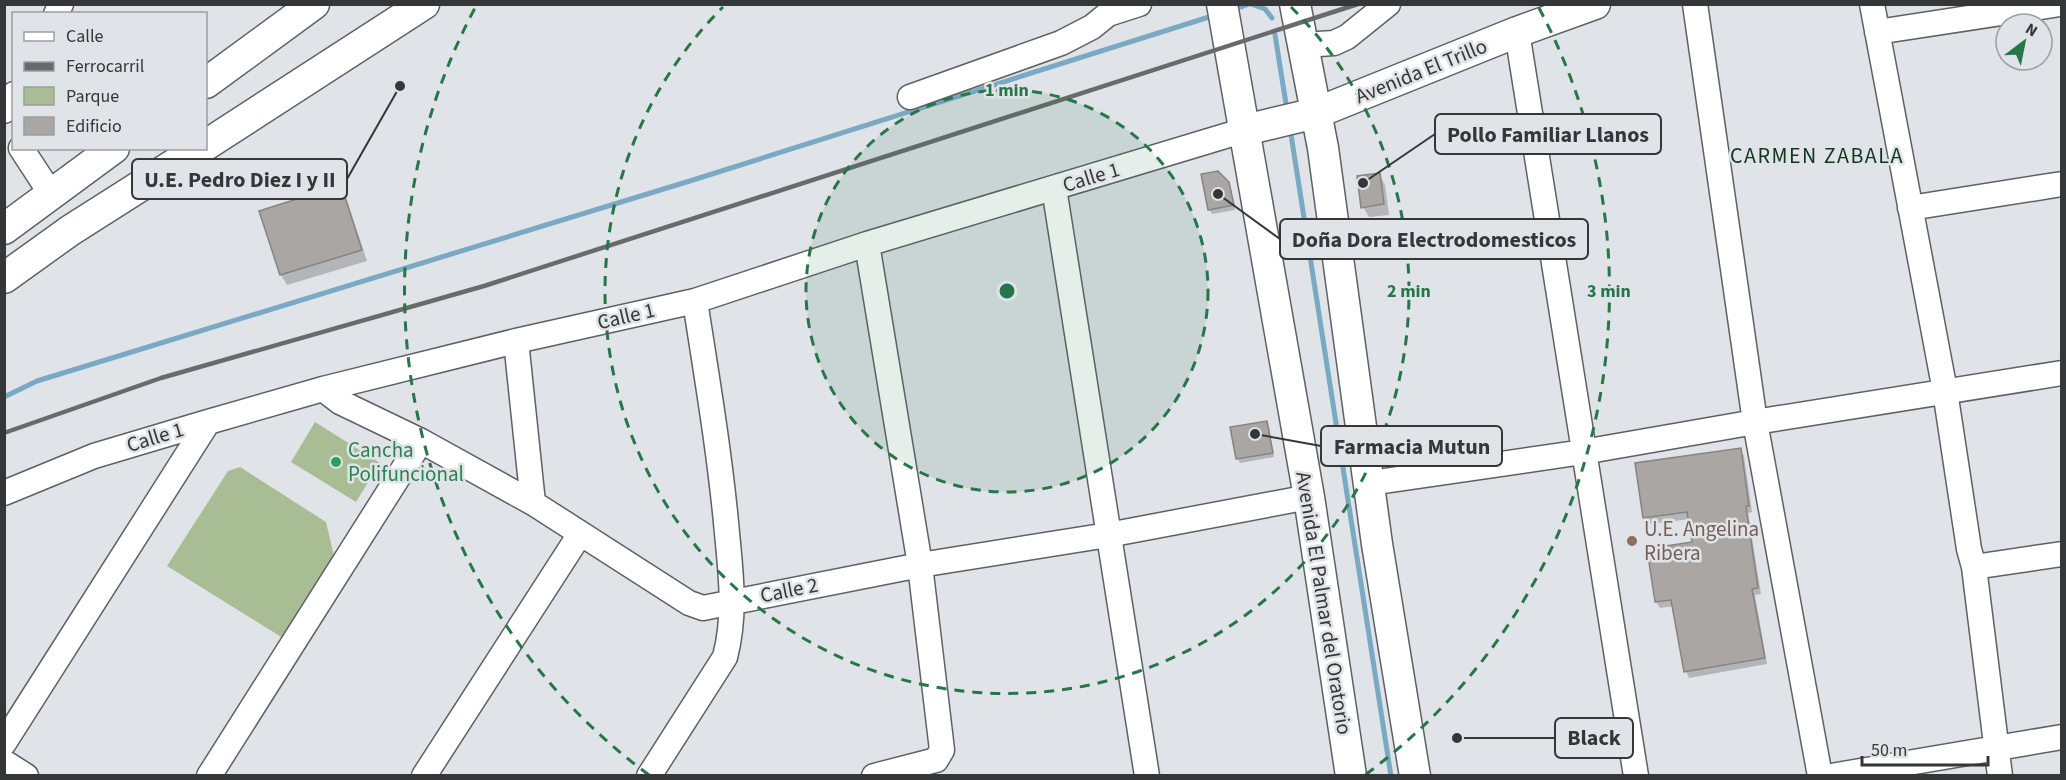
<svg xmlns="http://www.w3.org/2000/svg" width="2066" height="780" font-family="'Source Sans 3',sans-serif">
<style>
.park{fill:#a9bd95}
.shadow{fill:#0003}
.lines{fill:none;stroke-linecap:round;stroke-linejoin:round}
.stream{stroke:#7aa9c4;stroke-width:5}
.building{fill:#aaa6a4;stroke:#878382;stroke-width:1.5}
.minor-casing{stroke:#5e6164;stroke-width:27}
.major-casing{stroke:#5e6164;stroke-width:33}
.minor{stroke:#fff;stroke-width:24}
.major{stroke:#fff;stroke-width:30}
.rail{stroke:#696a6c;stroke-width:4.5}
.ring{fill:none;stroke:#267647;stroke-width:3;stroke-dasharray:10 8}
.leisure-dot{fill:#2e9e5b;stroke:#e0e3e7;stroke-width:2}
.education-dot{fill:#8d6e63;stroke:#e0e3e7;stroke-width:2}
.labels{text-anchor:middle;stroke-width:5;stroke-linejoin:round;paint-order:stroke}
.street-label{font-size:21px;fill:#353637;stroke:#e0e3e7}
.leisure-label{font-size:21px;fill:#27864d;stroke:#e0e3e7;text-anchor:start}
.education-label{font-size:21px;fill:#785e54;stroke:#e0e3e7;text-anchor:start}
.neighbourhood-label{font-size:22px;letter-spacing:1.5px;fill:#10361f;stroke:#e0e3e7}
.centre{fill:#267647;stroke:#e0e3e7;stroke-width:3}
.ring-label{font-size:18px;text-anchor:middle;font-weight:bold;fill:#267647;stroke:#e0e3e7;stroke-width:5;stroke-linejoin:round;paint-order:stroke}
.leader{fill:none;stroke:#353637;stroke-width:2}
.callout-dot{fill:#353637;stroke:#e0e3e7;stroke-width:2}
.callout{fill:#e0e3e7;stroke:#353637;stroke-width:2}
.callout-label{font-size:22px;text-anchor:middle;font-weight:bold;fill:#353637}
</style>
<rect width="100%" height="100%" fill="#e0e3e7"/>
<path class="park" d="M 315,422 L 380,463 L 356,502 L 291,462 Z
M 240,467 L 326,522 L 334,556 L 283,638 L 167,566 L 228,471 Z"/>
<path class="shadow" d="M 1379,174 L 1385,185 L 1389,215 L 1369,217 L 1363,207 Z
M 1228,183 L 1231,189 L 1235,210 L 1212,214 L 1209,209 Z
M 340,187 L 346,197 L 367,261 L 287,285 L 281,275 L 261,212 Z
M 1266,423 L 1269,427 L 1274,457 L 1240,463 L 1237,458 Z
M 1740,450 L 1744,456 L 1752,512 L 1748,513 L 1761,594 L 1755,595 L 1767,664 L 1689,678 L 1686,671 L 1674,606 L 1660,608 L 1656,602 L 1648,550 L 1693,543 L 1690,519 L 1649,524 L 1645,518 Z"/>
<g class="lines">
<path class="stream" d="M 1251,4 L 1265,9 L 1272,18
M 1241,7 L 1249,4
M 1275,35 L 1287,110
M 1290,128 L 1391,776
M 4,397 L 37,381 L 693,180 L 1209,17"/>
</g>
<path class="building" d="M 1218,171 L 1229,182 L 1234,205 L 1208,210 L 1201,174 Z
M 1380,173 L 1384,204 L 1361,208 L 1357,176 Z
M 341,185 L 362,250 L 280,275 L 259,211 Z
M 1267,421 L 1273,453 L 1236,459 L 1230,427 Z
M 1741,448 L 1749,506 L 1746,506 L 1758,588 L 1752,589 L 1765,658 L 1684,672 L 1671,600 L 1655,602 L 1647,549 L 1692,542 L 1687,512 L 1643,518 L 1635,463 Z"/>
<g class="lines">
<g class="minor-casing">
<path id="minor" d="M 1695,4 L 1755,422 L 1820,776
M 1872,4 L 1945,391 L 1969,549 L 1974,567 L 2000,776
M 56,14 L 61,4
M 1517,32 L 1636,776
M 1877,32 L 2060,4
M 1303,45 L 1334,43 L 1347,37 L 1388,4
M 910,97 L 1061,43 L 1092,27 L 1108,14 L 1139,4
M 4,111 L 14,94
M 21,148 L 51,194
M 1054,188 L 1147,776
M 1910,208 L 2062,184
M 867,244 L 920,565 L 942,750 L 936,760 L 874,776
M 516,341 L 533,503
M 323,389 L 340,402 L 421,441 L 533,503 L 689,603 L 703,608 L 920,565 L 1108,535 L 1309,497
M 1370,483 L 1583,452 L 1755,422 L 2062,373
M 4,493 L 94,456 L 208,422 L 323,389 L 516,341 L 695,301 L 867,244 L 1245,130
M 1974,567 L 2062,554
M 4,743 L 208,422
M 4,762 L 26,776
M 209,776 L 421,441
M 424,776 L 580,534
M 649,776 L 725,657 C 736,615 731,575 727,533 C 720,455 707,378 695,301
M 1831,776 L 2062,737"/>
</g>
<g class="major-casing">
<path id="major" d="M 1222,4 L 1309,497 L 1351,776
M 1295,4 L 1323,148 L 1377,544 L 1415,776
M 206,83 L 314,4
M 1245,130 L 1316,113 L 1517,32 L 1595,4
M 206,145 L 424,4
M 4,229 L 114,148
M 4,278 L 71,230 L 200,148"/>
</g>
<use href="#minor" class="minor"/>
<use href="#major" class="major"/>
<path class="rail" d="M 4,433 L 161,378 L 484,286 L 1358,4"/>
</g>
<circle cx="1007" cy="291" r="201" fill="#267647" fill-opacity=".12"/>
<g class="ring">
<circle cx="1007" cy="291" r="201"/>
<path d="M1291 7A402 402 0 1 1 723 7"/>
<path d="M649 775A602 602 0 0 1 475 8M1539 8A602 602 0 0 1 1365 775"/>
</g>
<circle class="leisure-dot" cx="336" cy="462" r="6"/>
<circle class="education-dot" cx="1632" cy="541" r="6"/>
<g class="labels">
<g class="street-label">
<text transform="translate(1421 71) rotate(-22)" y="7">Avenida El Trillo</text>
<text transform="translate(1091 177) rotate(-17)" y="7">Calle 1</text>
<text transform="translate(626 316) rotate(-13)" y="7">Calle 1</text>
<text transform="translate(155 437) rotate(-17)" y="7">Calle 1</text>
<text transform="translate(789 590) rotate(-11)" y="7">Calle 2</text>
<text transform="translate(1324 603) rotate(81)" y="7">Avenida El Palmar del Oratorio</text>
</g>
<g class="leisure-label">
<text x="348" y="457">Cancha<tspan x="348" dy="24">Polifuncional</tspan></text>
</g>
<g class="education-label">
<text x="1644" y="536">U.E. Angelina<tspan x="1644" dy="24">Ribera</tspan></text>
</g>
<g class="neighbourhood-label">
<text x="1817" y="163">CARMEN ZABALA</text>
</g>
</g>
<circle cx="1007" cy="291" r="9" class="centre"/>
<g class="ring-label">
<text x="1007" y="96">1 min</text>
<text x="1409" y="297">2 min</text>
<text x="1609" y="297">3 min</text>
</g>
<path class="leader" d="M1363 183L1435 134M400 86L347 179M1218 194L1280 239M1255 434L1321 446M1457 738L1555 738"/>
<g class="callout-dot">
<circle cx="1363" cy="183" r="6"/>
<circle cx="400" cy="86" r="6"/>
<circle cx="1218" cy="194" r="6"/>
<circle cx="1255" cy="434" r="6"/>
<circle cx="1457" cy="738" r="6"/>
</g>
<g class="callout">
<rect x="1435" y="114" width="226" height="40" rx="6"/>
<rect x="132" y="159" width="215" height="40" rx="6"/>
<rect x="1280" y="219" width="308" height="40" rx="6"/>
<rect x="1321" y="426" width="181" height="40" rx="6"/>
<rect x="1555" y="718" width="78" height="40" rx="6"/>
</g>
<g class="callout-label">
<text x="1548" y="142">Pollo Familiar Llanos</text>
<text x="240" y="187">U.E. Pedro Diez I y II</text>
<text x="1434" y="247">Doña Dora Electrodomesticos</text>
<text x="1412" y="454">Farmacia Mutun</text>
<text x="1594" y="745">Black</text>
</g>
<rect width="2066" height="780" fill="none" stroke="#353637" stroke-width="12"/>
<rect x="12" y="12" width="195" height="138" fill="#e0e3e7" stroke="#9c9ea1" stroke-width="1.5"/>
<rect x="24" y="32" width="30" height="9" fill="#ffffff" stroke="#9c9ea1" stroke-width="1.5"/>
<text x="66" y="42" font-size="18" fill="#353637">Calle</text>
<rect x="24" y="62" width="30" height="9" fill="#696a6c" stroke="#9c9ea1" stroke-width="1.5"/>
<text x="66" y="72" font-size="18" fill="#353637">Ferrocarril</text>
<rect x="24" y="87" width="30" height="18" fill="#a9bd95" stroke="#9c9ea1" stroke-width="1.5"/>
<text x="66" y="102" font-size="18" fill="#353637">Parque</text>
<rect x="24" y="117" width="30" height="18" fill="#aaa6a4" stroke="#9c9ea1" stroke-width="1.5"/>
<text x="66" y="132" font-size="18" fill="#353637">Edificio</text>
<g transform="translate(2024 42) rotate(32)"><circle r="28" fill="#e0e3e7" stroke="#9c9ea1" stroke-width="1.5"/>
<path d="M0-4.5L10 22L0 15L-10 22Z" fill="#267647"/>
<text y="-9" font-size="16" font-weight="bold" text-anchor="middle" fill="#353637">N</text>
</g>
<path d="M1862 756v9h126v-9" fill="none" stroke="#353637" stroke-width="3"/>
<text x="1871" y="756" font-size="18" fill="#353637" stroke="#e0e3e7" stroke-width="4.5" paint-order="stroke">50 m</text>
</svg>
